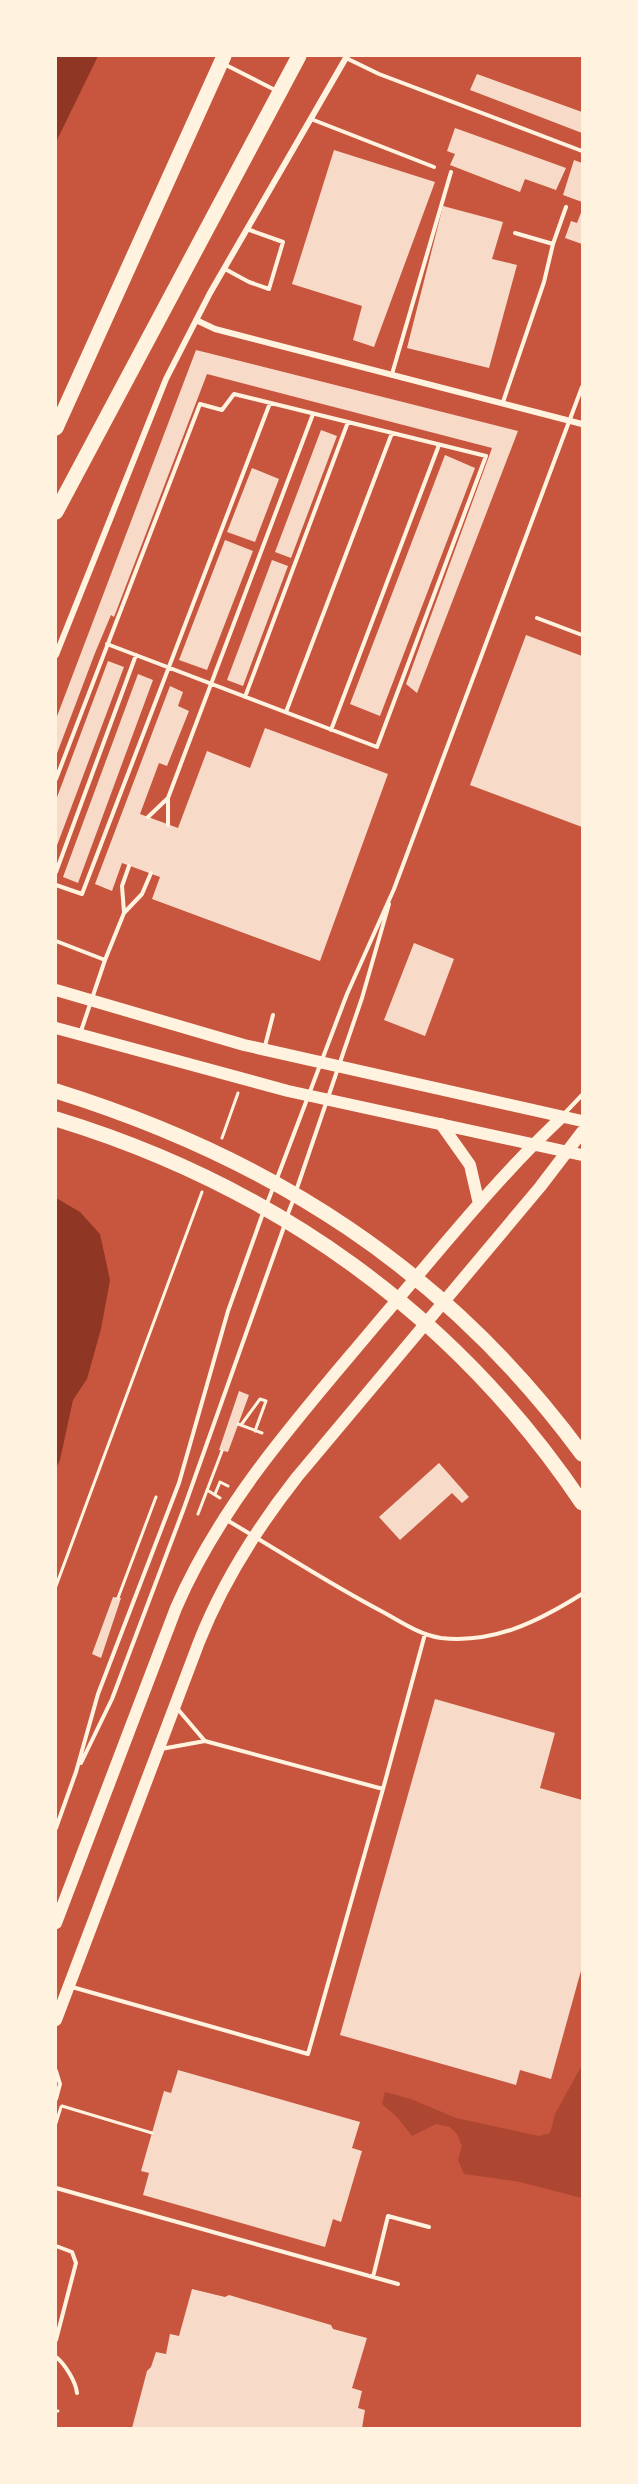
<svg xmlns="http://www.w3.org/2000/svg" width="638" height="2484" font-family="'Varela Round',sans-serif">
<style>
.green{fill:#ae4732}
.water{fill:#8f3625}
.building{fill:#f7dbc8}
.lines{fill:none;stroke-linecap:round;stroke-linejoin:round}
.path{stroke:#fff3e0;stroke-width:3}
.service{stroke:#fff3e0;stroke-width:4}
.minor{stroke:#fff3e0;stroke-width:6}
.secondary{stroke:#fff3e0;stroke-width:12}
.motorway{stroke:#fff3e0;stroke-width:15}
</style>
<rect width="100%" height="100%" fill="#c8553d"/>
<path class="green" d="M 582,2065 L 582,2198 L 520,2182 L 464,2174 L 458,2160 L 462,2146 L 457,2134 L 450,2127 L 436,2124 L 412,2136 L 397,2117 L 382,2104 L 385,2092 L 411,2099 L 456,2118 L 539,2136 L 550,2133 L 555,2114 Z"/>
<path class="water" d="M 56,56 L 98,56 L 56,142 Z
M 56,1198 L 80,1212 L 100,1234 L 110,1280 L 101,1329 L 87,1379 L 73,1400 L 60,1460 L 56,1468 Z"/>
<path class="building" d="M 477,74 L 582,112 L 582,133 L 470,90 Z
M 455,128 L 566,168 L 556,190 L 525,179 L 520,192 L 450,165 L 455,154 L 447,151 Z
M 334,150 L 435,182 L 374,347 L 353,340 L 362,306 L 292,284 Z
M 574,160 L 582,163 L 582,202 L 563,195 Z
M 443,206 L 503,222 L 492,259 L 517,265 L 489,368 L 407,348 Z
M 582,210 L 582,244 L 565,238 L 571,221 L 577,223 Z
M 196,350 L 518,431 L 417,693 L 406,684 L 492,448 L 207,374 L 114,617 L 111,615 L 95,653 L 56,756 L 56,719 Z
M 321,430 L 337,436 L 291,558 L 275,552 Z
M 445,455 L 475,468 L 380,716 L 350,704 Z
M 252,468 L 279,479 L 255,542 L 227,532 Z
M 225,540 L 253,551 L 207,670 L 179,660 Z
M 272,560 L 288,566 L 243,686 L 227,680 Z
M 526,635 L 582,656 L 582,827 L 470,785 Z
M 108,661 L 124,667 L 56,848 L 56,800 Z
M 138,674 L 153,680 L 78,883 L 63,877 Z
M 170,686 L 183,692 L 178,706 L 189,711 L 167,766 L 159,763 L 140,814 L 178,828 L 207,751 L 250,768 L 265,728 L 388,774 L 320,961 L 152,899 L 160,877 L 122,863 L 112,891 L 95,884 Z
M 414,943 L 454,959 L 425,1036 L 384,1020 Z
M 239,1391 L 249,1395 L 228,1452 L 219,1450 Z
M 439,1463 L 469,1497 L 462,1503 L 452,1493 L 400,1540 L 379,1517 Z
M 113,1597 L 121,1598 L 101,1658 L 92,1654 Z
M 435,1699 L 555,1733 L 540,1788 L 582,1800 L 582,1967 L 551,2079 L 520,2070 L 516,2085 L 340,2035 Z
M 178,2070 L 360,2122 L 352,2148 L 362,2151 L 341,2222 L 333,2219 L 325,2247 L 143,2195 L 149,2173 L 141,2171 L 164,2091 L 171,2093 Z
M 192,2289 L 225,2297 L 229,2295 L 331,2325 L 333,2329 L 367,2338 L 352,2388 L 362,2391 L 358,2408 L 365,2410 L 362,2428 L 132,2428 L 147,2371 L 151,2367 L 156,2352 L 166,2354 L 170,2334 L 179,2336 Z"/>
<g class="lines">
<path class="path" d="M 222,1138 L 238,1093
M 238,1424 L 262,1433
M 241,1425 L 260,1399 L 266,1401 L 255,1431
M 207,1490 L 220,1498
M 215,1494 L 220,1482 L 228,1486
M 198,1514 L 222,1451
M 56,1586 L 202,1192
M 118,1598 L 156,1497
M 62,2106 L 152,2133
M 56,2123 L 61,2107
M 56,2411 L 58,2411"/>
<path class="service" d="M 346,58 L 379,74 L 582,151
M 226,65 L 275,90
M 311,119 L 434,167
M 515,233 L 553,244
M 225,269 L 249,282 L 269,289 L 283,242 L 247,229
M 392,374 L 451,172
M 503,402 L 544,282 L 553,244 L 566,207
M 537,618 L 582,635
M 245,697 L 348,422
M 286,712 L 392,433
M 331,730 L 439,445
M 56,779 L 200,404 L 222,410 L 234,394 L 486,456 L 377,747 L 107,644
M 168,798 L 313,414
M 148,817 L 168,798 L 168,825
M 56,872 L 136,655
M 56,885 L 82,894 L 270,403
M 124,912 L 122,886 L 129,866
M 56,941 L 105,960
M 81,1031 L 105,960 L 124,913 L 142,894 L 151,873
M 265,1046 L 273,1015
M 564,1114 L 582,1095
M 276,1181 L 347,994 L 394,889 L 582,387
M 296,1191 L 362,998 L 389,904
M 266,1206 L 273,1188
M 287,1216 L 294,1198
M 225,1519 C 278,1550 329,1584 383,1612 C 401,1622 420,1635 441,1638 C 494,1644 539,1621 582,1594
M 176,1707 L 204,1740
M 161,1749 L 205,1741 L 383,1789 L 425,1634
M 81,1763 L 112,1699 L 184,1508 L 285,1224
M 56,1828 L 76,1772 L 98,1694 L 179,1483 L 228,1311 L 263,1213
M 72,1987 L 308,2054 L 383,1789
M 56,2071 L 60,2084 L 56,2099
M 56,2188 L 398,2284
M 56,2246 L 72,2252 L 76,2263 L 56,2340
M 373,2277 L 388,2216 L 429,2227
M 56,2357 C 65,2364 76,2382 77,2393"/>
<path class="minor" d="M 196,320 L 215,329 L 582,424
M 56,655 L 166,379 L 210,293 L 347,56"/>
<path class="secondary" d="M 56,990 L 244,1045 L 582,1121
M 56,1028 L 288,1091 L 582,1155
M 441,1124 L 470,1165 L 479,1204
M 56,1923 L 176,1608 C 223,1499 305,1410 380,1320 C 439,1251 496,1179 562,1117
M 56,2020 L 199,1642 C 223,1581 257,1528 297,1477 L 540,1187 L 582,1132"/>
<path class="motorway" d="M 56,428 L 224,56
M 56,512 L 299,56
M 56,1091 C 271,1158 447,1270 582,1454
M 56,1119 C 273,1185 455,1314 582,1503"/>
</g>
<rect width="638" height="2484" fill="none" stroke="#fff3e0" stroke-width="114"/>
</svg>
